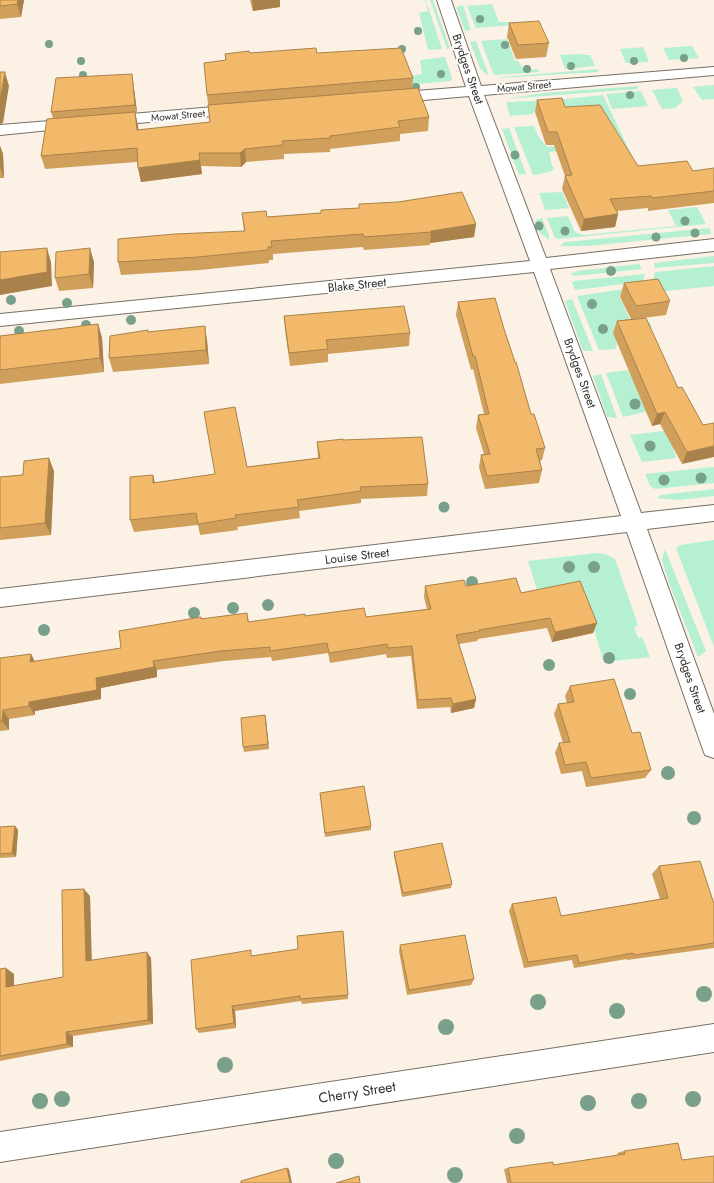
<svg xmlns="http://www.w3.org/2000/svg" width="714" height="1183" font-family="Jost,sans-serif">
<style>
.green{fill:#b5f0d2}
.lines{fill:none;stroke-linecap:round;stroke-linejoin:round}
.minor-casing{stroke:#786f64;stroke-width:2}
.minor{fill:#fff;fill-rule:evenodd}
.tree{fill:#78a08a}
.wall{fill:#d09f5c}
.shaded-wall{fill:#a9824b}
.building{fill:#f2b96b;stroke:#a9824b}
.labels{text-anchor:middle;stroke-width:4;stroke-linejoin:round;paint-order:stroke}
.far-street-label{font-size:10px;fill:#322e2a;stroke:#fff}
.street-label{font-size:12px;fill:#322e2a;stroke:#fff}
.near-street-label{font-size:14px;fill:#322e2a;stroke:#fff}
</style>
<rect width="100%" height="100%" fill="#fbf1e5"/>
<path class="green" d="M 422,0 L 426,0 L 442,49 L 428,50 L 419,13 L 428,11 L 426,1 Z
M 430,0 L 433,0 L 450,48 L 447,49 Z
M 492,4 L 499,22 L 513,22 L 514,25 L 476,28 L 467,6 Z
M 463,5 L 471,30 L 465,31 L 456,7 Z
M 507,39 L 515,61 L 518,61 L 524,70 L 538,69 L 539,72 L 496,75 L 493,73 L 481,41 Z
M 476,41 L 488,73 L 487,75 L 480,68 L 470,42 Z
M 692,46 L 699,58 L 669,60 L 663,48 Z
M 643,47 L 649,62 L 626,63 L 620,49 Z
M 580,54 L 584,55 L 590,55 L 595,66 L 565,69 L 560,55 Z
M 445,57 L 452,78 L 450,81 L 368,89 L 367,81 L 422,74 L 420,60 Z
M 597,69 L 599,72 L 498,78 L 502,77 Z
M 714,85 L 714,99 L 702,100 L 693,87 Z
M 638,86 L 638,89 L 505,99 L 543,93 Z
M 677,88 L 683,101 L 675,108 L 662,109 L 652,90 Z
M 641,91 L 648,106 L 612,109 L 606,94 Z
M 603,95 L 633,158 L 612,161 L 559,109 L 557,100 Z
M 551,100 L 554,109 L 533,112 L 534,114 L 510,116 L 506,103 L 509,102 Z
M 534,126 L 538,136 L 547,147 L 574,144 L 576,150 L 549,152 L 552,166 L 555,168 L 550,172 L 533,175 L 514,127 Z
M 509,128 L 526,174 L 519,175 L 502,129 Z
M 562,192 L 569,208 L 545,210 L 539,193 Z
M 697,207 L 706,224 L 559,239 L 555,238 L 547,218 L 568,216 L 575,232 L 583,235 L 676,226 L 668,210 Z
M 542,218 L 549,236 L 549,240 L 540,233 L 535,220 Z
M 710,228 L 711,234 L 587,246 L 560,246 L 565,242 Z
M 714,256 L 714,263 L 655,268 L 654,263 Z
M 639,264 L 642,269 L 575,276 L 570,274 L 578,271 Z
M 714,266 L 714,286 L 619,296 L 631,322 L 650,322 L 652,327 L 614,329 L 617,345 L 615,349 L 599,350 L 577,296 L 652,285 L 655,272 Z
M 645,274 L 643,280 L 640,282 L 575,290 L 572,283 L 574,281 Z
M 572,299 L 593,351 L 583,351 L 565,301 Z
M 628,370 L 631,376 L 635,376 L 649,411 L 623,417 L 606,373 Z
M 601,374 L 617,418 L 607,417 L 593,376 Z
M 704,426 L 673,448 L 676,458 L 642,462 L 630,435 Z
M 714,467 L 714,483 L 655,489 L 650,486 L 645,474 Z
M 714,489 L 714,496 L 679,500 L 657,498 L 660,495 Z
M 714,540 L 714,647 L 676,548 L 680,545 Z
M 665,549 L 706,651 L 698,657 L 669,583 L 662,560 Z
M 596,553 L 605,554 L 615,559 L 638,625 L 634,627 L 638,638 L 642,637 L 650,657 L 604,662 L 584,597 L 555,588 L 543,588 L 544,596 L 539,596 L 528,561 Z"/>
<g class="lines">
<g class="minor-casing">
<path id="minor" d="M 437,0 L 451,0 L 481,86 L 714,67 L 714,75 L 484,95 L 546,258 L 714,239 L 714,251 L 550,269 L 641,513 L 714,505 L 714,521 L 647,529 L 714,714 L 714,758 L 705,755 L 702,747 L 627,532 L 0,607 L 0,589 L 621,516 L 534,272 L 0,326 L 0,314 L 530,261 L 469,96 L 390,103 L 385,101 L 382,98 L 385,95 L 390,93 L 466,87 Z
M 238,105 L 243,107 L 246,110 L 243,113 L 107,126 L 102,124 L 99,121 L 102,118 L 107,116 Z
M 75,119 L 80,121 L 83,124 L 80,127 L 0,135 L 0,125 Z
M 714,1024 L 714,1052 L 0,1162 L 0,1132 Z"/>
</g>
<use href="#minor" class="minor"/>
</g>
<g class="tree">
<circle cx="480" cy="19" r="4"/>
<circle cx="418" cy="31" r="4"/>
<circle cx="49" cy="44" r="4"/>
<circle cx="505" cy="45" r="4"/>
<circle cx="402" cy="49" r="4"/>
<circle cx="684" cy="58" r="4"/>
<circle cx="81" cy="61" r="4"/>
<circle cx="634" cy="61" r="4"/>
<circle cx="571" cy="66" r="4"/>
<circle cx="527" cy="69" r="4"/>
<circle cx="441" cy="74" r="4"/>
<circle cx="83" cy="75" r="4"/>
<circle cx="416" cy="87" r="4"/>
<circle cx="630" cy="95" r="4"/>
<circle cx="515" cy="155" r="4.5"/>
<circle cx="685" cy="221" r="4.5"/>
<circle cx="539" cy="226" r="4.5"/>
<circle cx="565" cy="231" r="4.5"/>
<circle cx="695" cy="233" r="4.5"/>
<circle cx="656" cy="237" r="4.5"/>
<circle cx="611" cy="271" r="5"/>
<circle cx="11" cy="300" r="5"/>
<circle cx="67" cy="303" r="5"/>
<circle cx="592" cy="304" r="5"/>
<circle cx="131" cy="320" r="5"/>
<circle cx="86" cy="325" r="5"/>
<circle cx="603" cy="329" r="5"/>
<circle cx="19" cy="331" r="5"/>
<circle cx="635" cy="404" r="5.5"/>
<circle cx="650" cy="446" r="5.5"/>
<circle cx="701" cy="478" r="5.5"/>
<circle cx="664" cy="480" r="5.5"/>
<circle cx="444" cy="507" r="5.5"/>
<circle cx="569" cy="567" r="6"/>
<circle cx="594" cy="567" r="6"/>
<circle cx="472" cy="582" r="6"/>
<circle cx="268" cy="605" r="6"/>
<circle cx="233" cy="608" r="6"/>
<circle cx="194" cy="613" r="6"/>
<circle cx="44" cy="630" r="6"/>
<circle cx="609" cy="658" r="6"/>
<circle cx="549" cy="665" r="6"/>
<circle cx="630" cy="694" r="6"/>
<circle cx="668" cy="773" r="7"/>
<circle cx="694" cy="818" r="7"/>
<circle cx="704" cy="994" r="8"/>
<circle cx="538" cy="1002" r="8"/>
<circle cx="617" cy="1011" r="8"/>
<circle cx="446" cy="1027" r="8"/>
<circle cx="225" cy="1065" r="8"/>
<circle cx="62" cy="1099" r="8"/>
<circle cx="693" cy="1099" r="8"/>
<circle cx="40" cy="1101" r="8"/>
<circle cx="639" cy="1101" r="8"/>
<circle cx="588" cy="1103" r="8"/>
<circle cx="517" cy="1136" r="8"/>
<circle cx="336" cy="1161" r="8"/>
<circle cx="455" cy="1175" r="8"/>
</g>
<path class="wall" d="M 0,0 L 24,0 L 21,17 L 0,19 Z
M 250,0 L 280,0 L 280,7 L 253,11 Z
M 509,23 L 549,43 L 546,57 L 516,59 L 507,37 Z
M 250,53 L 317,53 L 413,78 L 412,89 L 429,117 L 428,131 L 400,134 L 400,141 L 330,149 L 330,152 L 284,154 L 284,159 L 246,162 L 241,167 L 201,166 L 202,174 L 141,182 L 137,162 L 45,169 L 41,156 L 53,118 L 51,112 L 133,81 L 137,112 L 135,112 L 138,130 L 210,122 L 207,95 L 226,60 L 225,54 Z
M 537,100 L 565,107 L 638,166 L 693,171 L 714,168 L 714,203 L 648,211 L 648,208 L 617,211 L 618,214 L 615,227 L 581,231 L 562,189 L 565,176 L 554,145 L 546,145 L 535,112 Z
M 0,146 L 3,154 L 4,178 L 0,178 Z
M 359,204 L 476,224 L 474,237 L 430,243 L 430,245 L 364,250 L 363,247 L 273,254 L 273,260 L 269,260 L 269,263 L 200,270 L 121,275 L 118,262 L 244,231 L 242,213 L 267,217 L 321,213 L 359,208 Z
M 94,262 L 93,288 L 59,291 L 55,278 Z
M 624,283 L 670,301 L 666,315 L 636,319 L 678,388 L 703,425 L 682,464 L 660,424 L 652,426 L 613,333 L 617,321 L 631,319 L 620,297 Z
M 458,302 L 504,329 L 531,414 L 545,448 L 542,460 L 540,461 L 542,470 L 539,483 L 485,489 L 479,467 L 481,455 L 484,454 L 476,428 L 478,415 L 484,414 L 473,369 L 471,370 L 456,315 Z
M 284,316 L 410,333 L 409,346 L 328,354 L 328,362 L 290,366 L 285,330 Z
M 98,324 L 102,338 L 104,372 L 0,384 L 0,336 Z
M 148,332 L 207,340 L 209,364 L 113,372 L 109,358 Z
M 343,440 L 428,484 L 427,496 L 361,499 L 361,503 L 299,511 L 300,518 L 237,527 L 238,530 L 200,535 L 198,525 L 134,532 L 130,520 L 155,483 L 215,474 L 247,467 L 318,458 L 317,442 Z
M 54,471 L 51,535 L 0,540 L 0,477 Z
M 425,586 L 466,586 L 521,593 L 597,623 L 593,633 L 552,642 L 547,628 L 478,639 L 477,641 L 459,644 L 476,699 L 474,708 L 451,713 L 450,707 L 417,709 L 411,656 L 387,658 L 386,654 L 330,663 L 328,653 L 272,661 L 271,657 L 224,661 L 157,670 L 157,677 L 101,688 L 101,699 L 35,711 L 35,715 L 9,719 L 9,730 L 0,731 L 0,658 L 31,654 L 35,662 L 121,648 L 201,619 L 247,613 L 249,622 L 305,616 L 366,617 L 427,609 L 424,597 Z
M 570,686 L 632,733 L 651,770 L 645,778 L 586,787 L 582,771 L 561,774 L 555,753 L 559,743 L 563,743 L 554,714 L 558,704 L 567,703 L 565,696 Z
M 266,720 L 269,749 L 244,752 L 243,747 Z
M 320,793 L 371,826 L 371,830 L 325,837 Z
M 15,826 L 18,830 L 16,857 L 0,858 L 0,827 Z
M 394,852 L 452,884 L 451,888 L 402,897 L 394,856 Z
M 659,866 L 714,904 L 714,948 L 627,960 L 627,959 L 574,968 L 572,960 L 524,968 L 509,911 L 512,904 L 561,916 L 660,899 L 652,874 Z
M 90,896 L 91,960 L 151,958 L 153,1024 L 73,1036 L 73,1047 L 0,1061 L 0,969 L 14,974 L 14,986 L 63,977 Z
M 400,945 L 474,979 L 471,985 L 407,995 L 399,951 Z
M 253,956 L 348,995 L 348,999 L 302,1004 L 301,1001 L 235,1011 L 236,1028 L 199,1033 L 196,1029 Z
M 624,1151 L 682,1160 L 714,1183 L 507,1183 L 504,1169 L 508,1168 L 553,1165 L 618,1155 L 617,1153 Z"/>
<path class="shaded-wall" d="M 18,0 L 24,0 L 21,17 L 17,4 Z
M 252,0 L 280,0 L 280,7 L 253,11 Z
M 5,72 L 9,86 L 3,123 L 0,124 L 0,100 Z
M 132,74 L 133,81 L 137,112 L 135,105 Z
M 135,112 L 138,125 L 140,144 L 137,130 Z
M 0,146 L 3,154 L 4,178 L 0,167 Z
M 245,149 L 246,162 L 241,167 L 240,153 Z
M 200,160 L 202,174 L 141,182 L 138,168 Z
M 618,214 L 615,227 L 581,231 L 584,219 Z
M 476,224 L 474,237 L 430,243 L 431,231 Z
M 47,248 L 51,262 L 52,286 L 0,295 L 0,280 Z
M 90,248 L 94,262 L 93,288 L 89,274 Z
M 98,324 L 102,338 L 104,372 L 100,358 Z
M 205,326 L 207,340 L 209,364 L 206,350 Z
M 665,412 L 660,424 L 652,426 L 657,414 Z
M 714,446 L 714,457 L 682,464 L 687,452 Z
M 49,458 L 54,471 L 51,535 L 45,523 Z
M 153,475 L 156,487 L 153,483 Z
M 597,623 L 593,633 L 552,642 L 555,632 Z
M 31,654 L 36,664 L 30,662 Z
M 153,661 L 157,670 L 157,677 L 101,688 L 101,699 L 35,711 L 35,715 L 29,706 L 29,702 L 96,678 Z
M 476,699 L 474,708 L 451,713 L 453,704 Z
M 3,710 L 9,719 L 9,730 L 2,721 Z
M 265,715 L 266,720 L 269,749 L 268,744 Z
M 15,826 L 18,830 L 16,857 L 12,853 Z
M 84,889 L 90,896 L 92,966 L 86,961 Z
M 147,952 L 151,958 L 153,1024 L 148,1020 Z
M 6,968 L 14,974 L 14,992 L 6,987 Z
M 232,1006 L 235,1011 L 236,1028 L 234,1023 Z
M 66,1032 L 73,1036 L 73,1047 L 67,1044 Z
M 287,1168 L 289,1169 L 292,1183 L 290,1183 Z"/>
<path class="building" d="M 0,0 L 18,0 L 17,4 L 0,6 Z
M 539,21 L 549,43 L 518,45 L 509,23 Z
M 316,48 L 317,53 L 401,48 L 413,78 L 207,95 L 204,63 L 226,60 L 225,54 L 249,51 L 250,53 Z
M 0,72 L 5,72 L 0,100 Z
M 132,74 L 135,105 L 51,112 L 56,78 Z
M 418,88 L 429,117 L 398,121 L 400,127 L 330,136 L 330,138 L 282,141 L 283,145 L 245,149 L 240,153 L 199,153 L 200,160 L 138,168 L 137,148 L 41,156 L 47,119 L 135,112 L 137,130 L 210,122 L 208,105 Z
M 562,98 L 565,107 L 600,105 L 638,166 L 687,161 L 693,171 L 714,168 L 714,191 L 652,198 L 651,196 L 610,199 L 618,214 L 584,219 L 565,176 L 572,175 L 557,132 L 548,132 L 537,100 Z
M 462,192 L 476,224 L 431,231 L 431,232 L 364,237 L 363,234 L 271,241 L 272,247 L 268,247 L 268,250 L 198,257 L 118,262 L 118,239 L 175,234 L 245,231 L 242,213 L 266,211 L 267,217 L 321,213 L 321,210 L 359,208 L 359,204 L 398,202 Z
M 47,248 L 47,272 L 0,280 L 0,252 Z
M 90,248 L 89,274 L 55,278 L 56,252 Z
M 658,279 L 670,301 L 636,306 L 624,283 Z
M 495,298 L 504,329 L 515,362 L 516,362 L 531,414 L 534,414 L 545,448 L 536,449 L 542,470 L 487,476 L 481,455 L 490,454 L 478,415 L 489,414 L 475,356 L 473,356 L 458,302 Z
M 404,306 L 410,333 L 326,340 L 328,349 L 289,353 L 284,316 Z
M 646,318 L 678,388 L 682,387 L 703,425 L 714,423 L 714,446 L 687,452 L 665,412 L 657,414 L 617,321 Z
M 98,324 L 100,358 L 0,370 L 0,336 Z
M 205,326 L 206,350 L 109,358 L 110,336 L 148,330 L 148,332 Z
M 235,407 L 247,467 L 320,458 L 317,442 L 343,439 L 343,440 L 422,437 L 428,484 L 360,487 L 361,491 L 297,500 L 299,507 L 235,515 L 236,518 L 198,524 L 196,513 L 130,520 L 130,477 L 153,475 L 153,483 L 215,474 L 204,412 Z
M 49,458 L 45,523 L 0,528 L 0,477 L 23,475 L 24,461 Z
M 516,578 L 521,593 L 580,581 L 597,623 L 555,632 L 550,618 L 479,630 L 480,631 L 456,635 L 476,699 L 453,704 L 451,698 L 418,700 L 412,646 L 388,648 L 387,644 L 329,653 L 327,643 L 270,651 L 270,647 L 221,651 L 153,661 L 154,667 L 96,678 L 97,690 L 29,702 L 29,706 L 3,710 L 2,721 L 0,722 L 0,658 L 31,654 L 30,662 L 121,648 L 119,631 L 201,617 L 201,619 L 247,613 L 248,622 L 305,614 L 305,616 L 364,608 L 366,617 L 431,609 L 425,586 L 464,580 L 466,586 Z
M 614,679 L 632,733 L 640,732 L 651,770 L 591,778 L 586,762 L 565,765 L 559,743 L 570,742 L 558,704 L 574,702 L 570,686 Z
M 265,715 L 268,744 L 243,747 L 241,718 Z
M 364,786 L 371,826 L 325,833 L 320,793 Z
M 15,826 L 12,853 L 0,854 L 0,827 Z
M 442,843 L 452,884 L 403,893 L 394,852 Z
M 700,861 L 714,904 L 714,943 L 634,955 L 633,953 L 579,963 L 577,955 L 528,962 L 512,904 L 556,897 L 561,916 L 668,898 L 659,866 Z
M 84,889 L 86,961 L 147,952 L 148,1020 L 66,1032 L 67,1044 L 0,1056 L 0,969 L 6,968 L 6,987 L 63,977 L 62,890 Z
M 343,931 L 348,995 L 300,999 L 300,996 L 232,1006 L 234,1023 L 196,1029 L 191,960 L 251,950 L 251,956 L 298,949 L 297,936 Z
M 465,935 L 474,979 L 409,990 L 400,945 Z
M 678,1143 L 682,1160 L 714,1156 L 714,1183 L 511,1183 L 508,1168 L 553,1162 L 553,1165 L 625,1154 L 624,1151 Z
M 287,1168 L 290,1183 L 241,1183 L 241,1181 Z
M 359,1176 L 360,1183 L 336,1183 Z"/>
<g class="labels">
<g class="far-street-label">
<text transform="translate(524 86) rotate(-5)" y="4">Mowat Street</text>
<text transform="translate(178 115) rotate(-5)" y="4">Mowat Street</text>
</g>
<g class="street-label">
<text transform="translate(468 69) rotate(71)" y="4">Brydges Street</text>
<text transform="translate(357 285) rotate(-6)" y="4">Blake Street</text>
<text transform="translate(580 373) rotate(70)" y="4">Brydges Street</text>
<text transform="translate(357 556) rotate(-7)" y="4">Louise Street</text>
<text transform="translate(690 678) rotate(71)" y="4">Brydges Street</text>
</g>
<g class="near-street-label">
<text transform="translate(357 1092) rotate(-9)" y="5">Cherry Street</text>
</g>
</g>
</svg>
